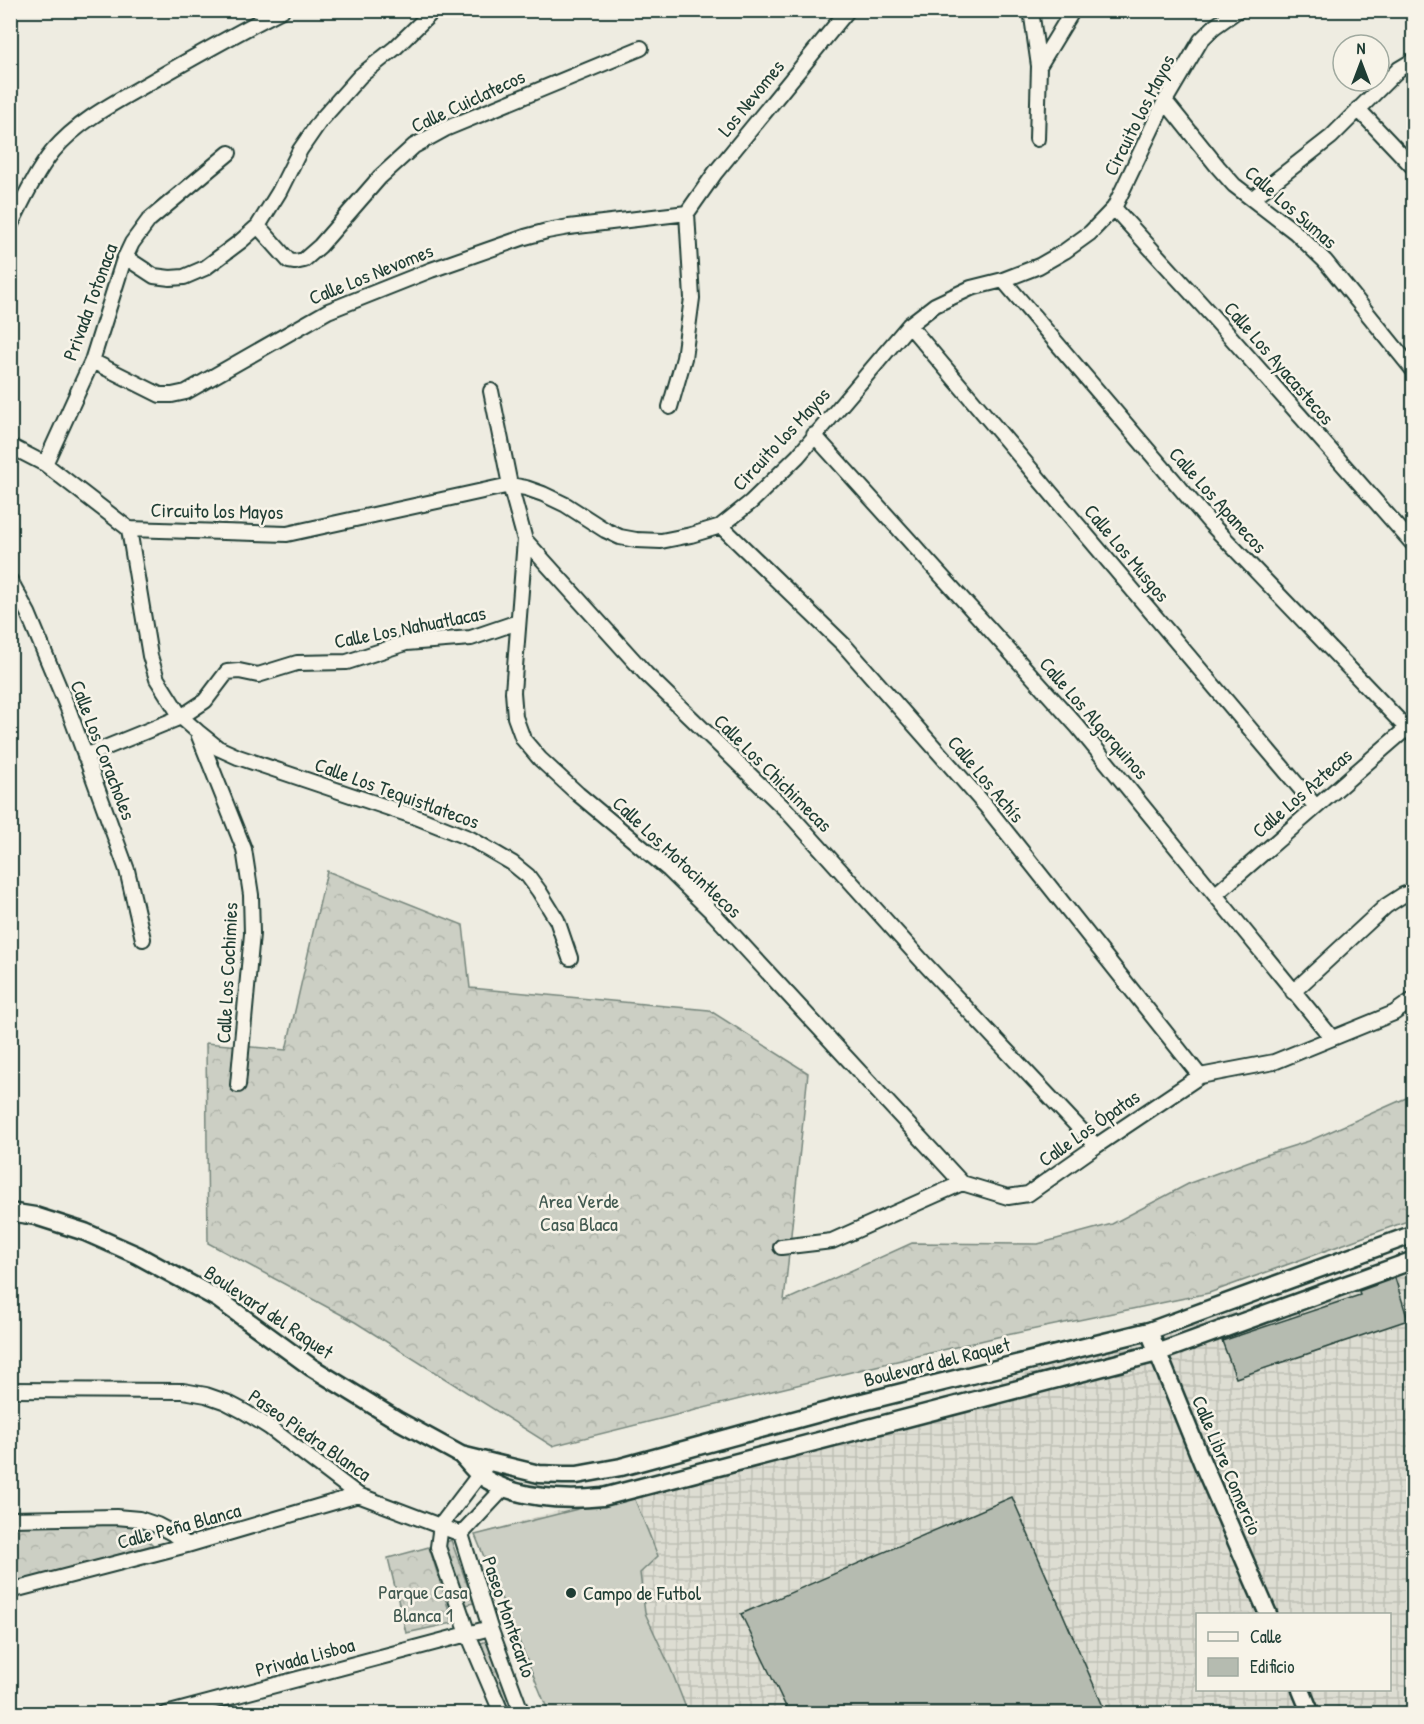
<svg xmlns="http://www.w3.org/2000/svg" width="1424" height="1724" font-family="'Patrick Hand',sans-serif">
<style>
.industrial{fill:url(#industrial-grid);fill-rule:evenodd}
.grass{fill:url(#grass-dots);stroke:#76867c;stroke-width:1.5}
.forest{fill:url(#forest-crowns);stroke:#76867c;stroke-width:1.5}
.pitch{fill:#cccfc4;stroke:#76867c;stroke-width:1.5}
.building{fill:#b5bbb0;stroke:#1f3d34;stroke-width:1.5}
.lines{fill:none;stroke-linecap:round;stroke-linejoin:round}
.minor-casing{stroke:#1f3d34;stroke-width:18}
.tertiary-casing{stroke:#1f3d34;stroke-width:21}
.minor{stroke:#f7f3e8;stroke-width:14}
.tertiary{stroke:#f7f3e8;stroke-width:16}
.poi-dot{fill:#1f3d34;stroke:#f7f3e8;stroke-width:2}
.labels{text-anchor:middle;stroke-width:5;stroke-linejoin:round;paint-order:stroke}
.street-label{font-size:20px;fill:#1f3d34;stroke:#f7f3e8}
.park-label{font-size:20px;fill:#425a51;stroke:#f7f3e8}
.poi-label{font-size:20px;fill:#1f3d34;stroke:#f7f3e8;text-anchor:start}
</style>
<defs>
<pattern id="industrial-grid" width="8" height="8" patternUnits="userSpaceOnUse" patternTransform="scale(1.5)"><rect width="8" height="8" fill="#ddddd2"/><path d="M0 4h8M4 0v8" fill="none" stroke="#bdbfb5"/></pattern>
<pattern id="grass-dots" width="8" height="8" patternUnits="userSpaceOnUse" patternTransform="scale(1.5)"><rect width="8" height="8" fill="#cccfc4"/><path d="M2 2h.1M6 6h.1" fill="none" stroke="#afb3a9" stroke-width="1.8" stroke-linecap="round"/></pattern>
<pattern id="forest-crowns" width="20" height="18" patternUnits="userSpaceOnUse" patternTransform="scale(1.5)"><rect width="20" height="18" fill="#cccfc4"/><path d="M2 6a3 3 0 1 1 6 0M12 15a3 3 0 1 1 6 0" fill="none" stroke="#afb3a9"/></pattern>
</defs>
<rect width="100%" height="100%" fill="#eeece1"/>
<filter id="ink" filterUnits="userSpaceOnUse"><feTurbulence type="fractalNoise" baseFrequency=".0167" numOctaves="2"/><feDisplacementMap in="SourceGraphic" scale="12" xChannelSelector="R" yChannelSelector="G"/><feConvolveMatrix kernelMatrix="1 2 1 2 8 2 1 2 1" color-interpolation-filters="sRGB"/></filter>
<g filter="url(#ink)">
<path class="industrial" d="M 1413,1260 L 1413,1713 L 549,1713 L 475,1535 ZM 1198,1614 L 1390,1614 L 1390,1690 L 1198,1690 Z"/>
<path class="grass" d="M 451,1540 L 474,1603 L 462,1606 L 440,1545 Z
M 490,1640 L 518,1713 L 507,1713 L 478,1644 Z"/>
<path class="forest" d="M 327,871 L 463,925 L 470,988 L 709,1010 L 808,1073 L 784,1301 L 912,1243 L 1038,1244 L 1112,1224 L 1190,1183 L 1274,1152 L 1309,1141 L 1413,1095 L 1413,1219 L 1209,1293 L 997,1337 L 772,1391 L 552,1446 L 355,1322 L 208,1243 L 206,1043 L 286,1050 Z
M 129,1522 L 153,1545 L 11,1584 L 11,1523 Z
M 429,1547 L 453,1623 L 406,1633 L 388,1558 Z"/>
<path class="pitch" d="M 633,1495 L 658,1556 L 640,1573 L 645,1613 L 670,1667 L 688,1713 L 549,1713 L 475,1535 Z"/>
<path class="building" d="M 1395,1278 L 1408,1320 L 1236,1378 L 1222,1341 L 1360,1295 L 1359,1291 Z
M 1012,1497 L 1106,1713 L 789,1713 L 741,1614 Z"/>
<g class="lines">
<g class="minor-casing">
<path id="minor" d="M 1031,10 L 1039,66 L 1037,139
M 1039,66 L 1073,10
M 1165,101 L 1218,167 L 1234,185 L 1295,232 L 1325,261 L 1414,371
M 1358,109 L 1414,168
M 1253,198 L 1331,137 L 1399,69 L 1414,60
M 1114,208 L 1213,317 L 1414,545
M 687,213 L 715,173 L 848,10
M 10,226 C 22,202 36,172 53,151 C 80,119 118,101 154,80 C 196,56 238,32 282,10
M 258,226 L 289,261 L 295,262 L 304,260 L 320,246 L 380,177 L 414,146 L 445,129 L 641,48
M 125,257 L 154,276 L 170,278 L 184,277 L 205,268 L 241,241 L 258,226 L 279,192 L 300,150 L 320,121 L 360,76 L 395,48 L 434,10
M 1003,280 L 1210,523 L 1414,736
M 909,325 L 1316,807
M 92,361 L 160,395 L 172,395 L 186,392 L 328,311 L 431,270 L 525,237 L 547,231 L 569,227 L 687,213
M 491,391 L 510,485 L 525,540 L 646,674 L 786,810 L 923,962 L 1096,1146
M 670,407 L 684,358 L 692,298 L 687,213
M 814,435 L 1078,727 L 1332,1038
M 10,446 L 45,464 L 129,529 L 287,534 L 510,485 L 526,488 L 543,494 L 566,505 L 605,530 L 620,537 L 636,540 L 661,541 L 691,535 L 721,526 L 751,502 L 798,456 L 909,325 L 935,305 L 971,288 L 1003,280 L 1039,266 L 1065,251 L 1090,233 L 1114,208 L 1165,101 L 1201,40 L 1214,27 L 1238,10
M 45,464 L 92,361 L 123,262 L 132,243 L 149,220 L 229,153
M 721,526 L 844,645 L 985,805 L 1200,1076
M 129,529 L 150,656 L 157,679 L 181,717 L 197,731 L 244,849 L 251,895 L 252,934 L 238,1085
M 525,540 L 513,692 L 515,717 L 523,739 L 540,759 L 578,794 L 669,870 L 714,914 L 962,1183
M 10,580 L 28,613 L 69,711 L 127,870 L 143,939
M 198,732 L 218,748 L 238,757 L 416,817 L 471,839 L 512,863 L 528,876 L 539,891 L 557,920 L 570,958
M 85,756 L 181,717 L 205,701 L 227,672 L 239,671 L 258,675 L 297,663 L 347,662 L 406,643 L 471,638 L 518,622
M 1216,894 L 1414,722
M 1293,992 L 1386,906 L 1403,895 L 1414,891
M 781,1247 L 832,1241 L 962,1183 L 1008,1197 L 1028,1194 L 1096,1146 L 1200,1076 L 1274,1062 L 1394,1013 L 1414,999
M 10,1390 L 183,1391 L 206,1395 L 226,1402 L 245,1412 L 269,1427 L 358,1495 L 461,1534
M 10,1519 L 116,1517 L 139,1519 L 157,1525 L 172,1533 L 187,1545
M 441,1525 L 438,1547 L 468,1634 L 502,1714
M 441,1525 L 485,1467
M 461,1534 L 490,1628 L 522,1714
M 461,1534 L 504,1488
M 10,1591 L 187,1545 L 358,1495
M 166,1714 L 490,1628"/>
</g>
<g class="tertiary-casing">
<path id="tertiary" d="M 10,1212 L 35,1216 L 85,1232 L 137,1255 L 218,1299 L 311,1367 L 397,1420 L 461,1455 L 539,1474 L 563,1475 L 577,1475 L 621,1467 L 838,1408 L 1149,1331 L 1414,1234
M 1149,1331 L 1202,1462 L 1268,1614
M 461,1455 C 467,1461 473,1470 480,1475 C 513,1499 564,1501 603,1497 L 1157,1353 L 1414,1260
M 1301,1690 L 1311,1714"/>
</g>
<use href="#minor" class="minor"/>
<use href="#tertiary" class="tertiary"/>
</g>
</g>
<circle class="poi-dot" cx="571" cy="1593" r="6"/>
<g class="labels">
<g class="street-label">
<text transform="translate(751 98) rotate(-51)" y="7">Los Nevomes</text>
<text transform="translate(468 101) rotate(-25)" y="7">Calle Cuiclatecos</text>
<text transform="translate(1139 115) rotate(-63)" y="7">Circuito los Mayos</text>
<text transform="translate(1291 207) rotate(41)" y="7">Calle Los Sumas</text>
<text transform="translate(371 274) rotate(-22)" y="7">Calle Los Nevomes</text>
<text transform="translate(90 302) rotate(-70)" y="7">Privada Totonaca</text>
<text transform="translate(1279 363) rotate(49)" y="7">Calle Los Ayacastecos</text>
<text transform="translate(781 439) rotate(-47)" y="7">Circuito los Mayos</text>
<text transform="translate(1218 500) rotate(48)" y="7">Calle Los Apanecos</text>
<text transform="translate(217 511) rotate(1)" y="7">Circuito los Mayos</text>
<text transform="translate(1127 553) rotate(50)" y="7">Calle Los Musgos</text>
<text transform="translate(410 627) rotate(-11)" y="7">Calle Los Nahuatlacas</text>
<text transform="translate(1094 718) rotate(49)" y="7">Calle Los Algorquinos</text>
<text transform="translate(103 750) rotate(69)" y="7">Calle Los Coracholes</text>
<text transform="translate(773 773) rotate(45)" y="7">Calle Los Chichimecas</text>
<text transform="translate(986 779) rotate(50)" y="7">Calle Los Achís</text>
<text transform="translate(397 793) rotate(20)" y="7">Calle Los Tequistlatecos</text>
<text transform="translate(1302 793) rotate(-41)" y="7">Calle Los Aztecas</text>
<text transform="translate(677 857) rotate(43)" y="7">Calle Los Motocintlecos</text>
<text transform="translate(227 973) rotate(-87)" y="7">Calle Los Cochimies</text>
<text transform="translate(1089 1128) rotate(-35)" y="7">Calle Los Ópatas</text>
<text transform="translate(269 1312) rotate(34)" y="7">Boulevard del Raquet</text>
<text transform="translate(937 1362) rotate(-14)" y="7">Boulevard del Raquet</text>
<text transform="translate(310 1435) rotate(35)" y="7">Paseo Piedra Blanca</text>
<text transform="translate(1227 1465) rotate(67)" y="7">Calle Libre Comercio</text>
<text transform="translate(179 1526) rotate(-15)" y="7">Calle Peña Blanca</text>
<text transform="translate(509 1617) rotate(71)" y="7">Paseo Montecarlo</text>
<text transform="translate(305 1657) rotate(-15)" y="7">Privada Lisboa</text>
</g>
<g class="park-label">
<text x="579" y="1208">Area Verde<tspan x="579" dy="23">Casa Blaca</tspan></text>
<text x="423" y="1599">Parque Casa<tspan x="423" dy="23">Blanca 1</tspan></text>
</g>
<g class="poi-label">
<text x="583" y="1600">Campo de Futbol</text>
</g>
</g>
<rect width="1424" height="1724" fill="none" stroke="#f7f3e8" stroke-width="36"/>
<rect x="18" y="18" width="1388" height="1688" fill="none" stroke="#1f3d34" stroke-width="2" filter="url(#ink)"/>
<rect x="1196" y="1613" width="195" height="78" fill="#f7f3e8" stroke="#a1aaa0" stroke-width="1.5"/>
<rect x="1208" y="1632" width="30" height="9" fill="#f7f3e8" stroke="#a1aaa0" stroke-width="1.5"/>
<text x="1250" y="1643" font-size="18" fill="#1f3d34">Calle</text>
<rect x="1208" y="1658" width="30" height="18" fill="#b5bbb0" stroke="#a1aaa0" stroke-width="1.5"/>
<text x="1250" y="1673" font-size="18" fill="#1f3d34">Edificio</text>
<g transform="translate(1361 63)"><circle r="28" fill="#f7f3e8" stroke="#a1aaa0" stroke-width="1.5"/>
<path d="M0-4.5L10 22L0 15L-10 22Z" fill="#1f3d34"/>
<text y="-9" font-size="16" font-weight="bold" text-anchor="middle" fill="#1f3d34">N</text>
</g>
</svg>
